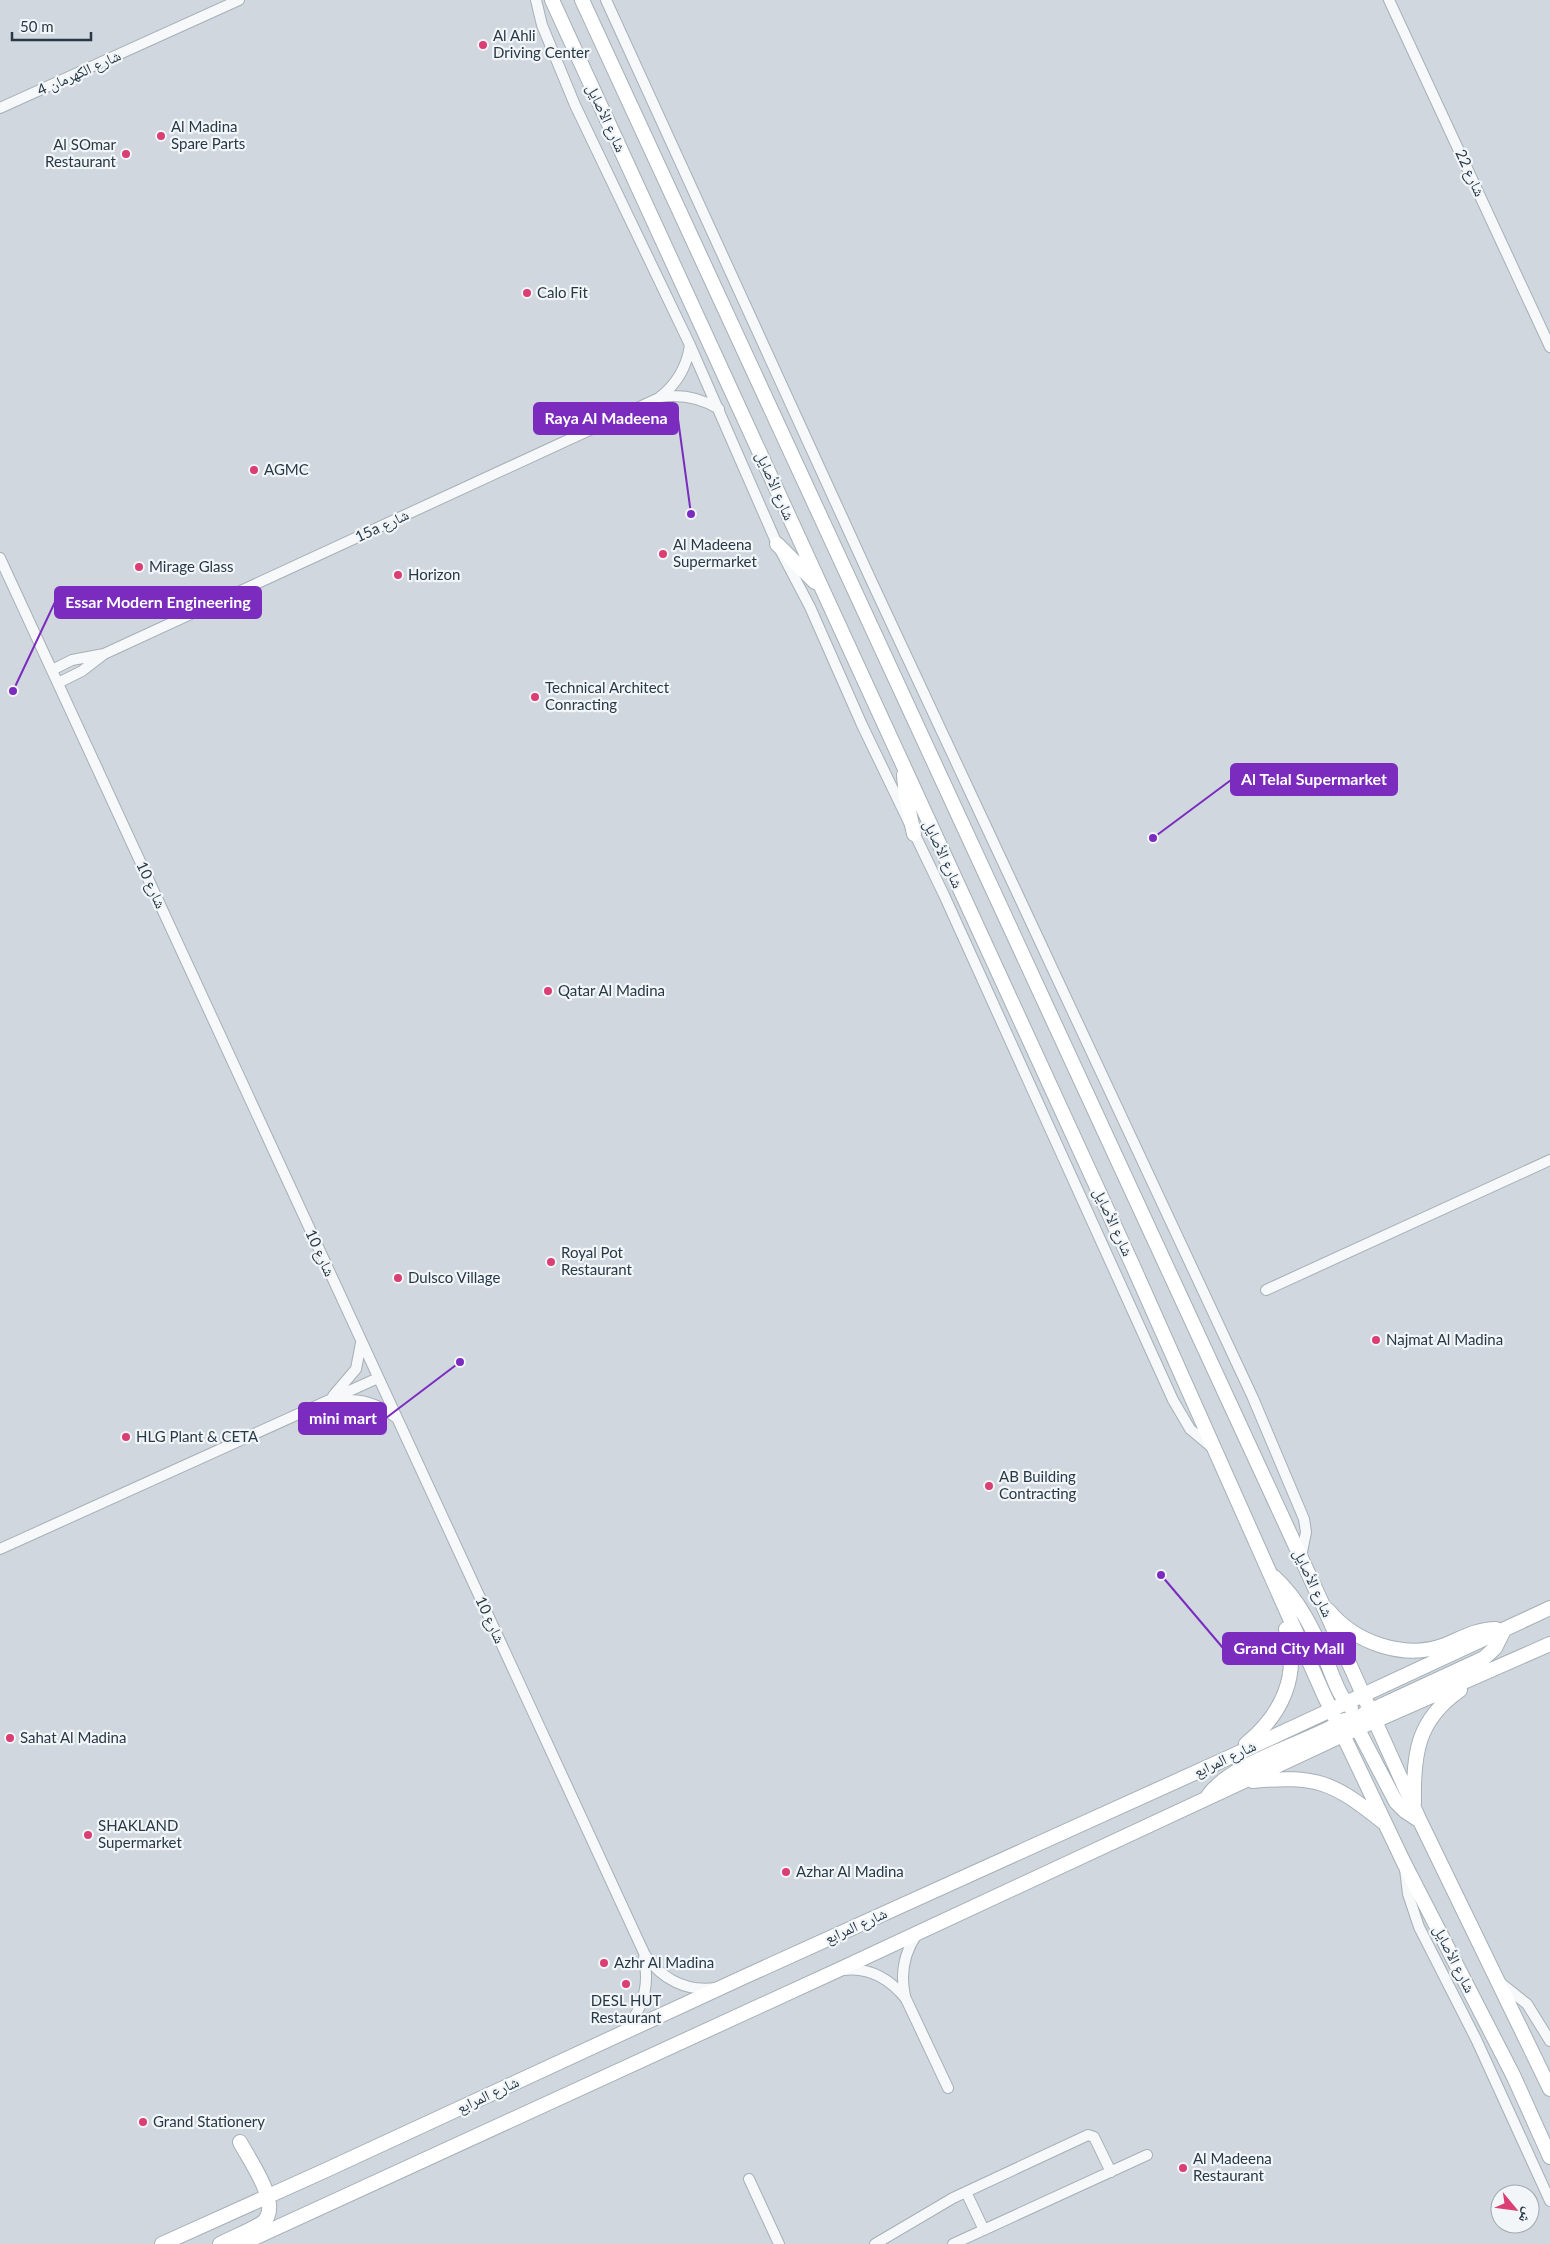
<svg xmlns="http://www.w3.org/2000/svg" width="1550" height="2244" font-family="Lato,'Noto Naskh Arabic',sans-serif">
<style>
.built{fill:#d0d7de;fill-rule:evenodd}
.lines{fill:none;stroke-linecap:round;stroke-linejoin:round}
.minor-casing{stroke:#a6b0b7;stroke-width:12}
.secondary-casing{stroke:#a6b0b7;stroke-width:16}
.minor{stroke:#f6f8f9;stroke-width:10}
.secondary{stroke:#fff;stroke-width:14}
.poi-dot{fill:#da3e73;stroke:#f2f6f9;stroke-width:2}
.labels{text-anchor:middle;stroke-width:4.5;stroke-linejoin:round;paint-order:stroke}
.poi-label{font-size:15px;fill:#283946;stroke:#f2f6f9;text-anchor:start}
.street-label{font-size:15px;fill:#283946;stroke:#f2f6f9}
.leader{fill:none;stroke:#7b2cbf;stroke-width:2}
.callout-dot{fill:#7b2cbf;stroke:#f2f6f9;stroke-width:2}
.callout{fill:#7b2cbf;stroke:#7b2cbf;stroke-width:2}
.callout-label{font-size:16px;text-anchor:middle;font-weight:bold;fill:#fff}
</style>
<rect width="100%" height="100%" fill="#e2e8ec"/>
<path class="built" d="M 0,0 L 1550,0 L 1550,2244 L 0,2244 ZM 1500,2194 L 1530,2194 L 1530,2224 L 1500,2224 Z"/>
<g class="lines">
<g class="minor-casing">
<path id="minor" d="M 536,0 L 542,25 L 575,105 L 690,345 L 777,544 L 810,607 L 862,725 L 944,895 L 1173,1400 L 1190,1429 L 1215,1450
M 606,0 L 871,580 L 1253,1398 L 1304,1519 L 1306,1532 L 1301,1557
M 1389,0 L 1550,347
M 0,108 L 239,0
M 660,397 C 682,394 701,398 719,409
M 0,558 L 645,1955 C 662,1979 686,1992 716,1988
M 52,670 L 72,660 L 104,654
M 58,683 L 82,671 L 104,654 L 659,398 C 677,384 687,367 690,345
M 1266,1290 L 1550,1160
M 333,1396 L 356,1369 L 361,1343
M 337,1400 C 359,1399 377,1402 395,1417
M 0,1549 L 378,1378
M 1405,1869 L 1408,1894 L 1419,1927 L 1476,2039 L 1550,2201
M 844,1970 C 870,1967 890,1979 906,1999 L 948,2088
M 1498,1981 L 1527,2004 L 1550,2041
M 905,1996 C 900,1973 904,1953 917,1934
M 623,2031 C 643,2010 650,1986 644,1958
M 749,2179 L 779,2244
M 966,2192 L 984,2230
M 875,2244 L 953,2198 L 1088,2135 L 1094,2137 L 1111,2172
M 953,2244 L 1147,2155"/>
</g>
<g class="secondary-casing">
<path id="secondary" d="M 552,0 L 1133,1266 L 1324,1695 L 1404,1863 L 1513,2075 L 1550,2157
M 582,0 L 1321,1601 L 1420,1821 L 1550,2089
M 777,544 L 815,582
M 904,775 L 906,797 L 914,834
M 1274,1577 C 1299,1600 1313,1629 1326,1660 C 1333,1676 1338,1695 1351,1708
M 1328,1610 C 1355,1643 1404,1660 1445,1645 C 1462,1638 1477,1629 1496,1629
M 1353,1720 L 1396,1802 L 1405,1811 L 1420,1821
M 1346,1730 L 1365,1713 L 1484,1658 L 1495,1648 L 1504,1630
M 1246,1744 C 1281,1715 1301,1676 1286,1629
M 1253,1781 C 1317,1775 1333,1782 1383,1822
M 1208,1796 C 1231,1762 1308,1743 1345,1720
M 1414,1803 C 1413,1754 1417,1720 1460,1690
M 162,2244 L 324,2171 L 746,1976 L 1232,1756 L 1550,1608
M 220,2244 C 233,2237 250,2231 262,2223 C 284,2207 249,2160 240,2142
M 241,2244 L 836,1971 L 1343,1735 L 1550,1644"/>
</g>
<use href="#minor" class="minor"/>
<use href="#secondary" class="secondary"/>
</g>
<g class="poi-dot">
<circle cx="483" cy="45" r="5"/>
<circle cx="161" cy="136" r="5"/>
<circle cx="126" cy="154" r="5"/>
<circle cx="527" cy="293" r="5"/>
<circle cx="254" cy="470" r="5"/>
<circle cx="663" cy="554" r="5"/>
<circle cx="139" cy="567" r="5"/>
<circle cx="398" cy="575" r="5"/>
<circle cx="535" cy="697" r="5"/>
<circle cx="548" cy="991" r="5"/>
<circle cx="551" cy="1262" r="5"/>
<circle cx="398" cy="1278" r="5"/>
<circle cx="1376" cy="1340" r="5"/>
<circle cx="126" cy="1437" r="5"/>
<circle cx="989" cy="1486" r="5"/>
<circle cx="10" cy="1738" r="5"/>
<circle cx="88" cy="1835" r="5"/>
<circle cx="786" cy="1872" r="5"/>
<circle cx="604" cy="1963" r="5"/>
<circle cx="626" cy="1984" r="5"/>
<circle cx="143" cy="2122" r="5"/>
<circle cx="1183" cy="2168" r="5"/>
</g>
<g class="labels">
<g class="poi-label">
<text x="493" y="41">Al Ahli<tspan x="493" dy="17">Driving Center</tspan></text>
<text x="171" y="132">Al Madina<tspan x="171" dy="17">Spare Parts</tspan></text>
<text x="116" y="150" text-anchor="end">Al SOmar<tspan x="116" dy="17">Restaurant</tspan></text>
<text x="537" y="298">Calo Fit</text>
<text x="264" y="475">AGMC</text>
<text x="673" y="550">Al Madeena<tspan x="673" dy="17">Supermarket</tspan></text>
<text x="149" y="572">Mirage Glass</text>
<text x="408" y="580">Horizon</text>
<text x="545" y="693">Technical Architect<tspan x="545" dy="17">Conracting</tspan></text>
<text x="558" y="996">Qatar Al Madina</text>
<text x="561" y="1258">Royal Pot<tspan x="561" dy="17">Restaurant</tspan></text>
<text x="408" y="1283">Dulsco Village</text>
<text x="1386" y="1345">Najmat Al Madina</text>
<text x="136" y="1442">HLG Plant &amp; CETA</text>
<text x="999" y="1482">AB Building<tspan x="999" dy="17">Contracting</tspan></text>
<text x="20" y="1743">Sahat Al Madina</text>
<text x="98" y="1831">SHAKLAND<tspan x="98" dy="17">Supermarket</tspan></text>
<text x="796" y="1877">Azhar Al Madina</text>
<text x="614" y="1968">Azhr Al Madina</text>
<text x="626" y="2006" text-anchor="middle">DESL HUT<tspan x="626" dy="17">Restaurant</tspan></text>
<text x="153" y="2127">Grand Stationery</text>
<text x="1193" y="2164">Al Madeena<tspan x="1193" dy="17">Restaurant</tspan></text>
</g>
<g class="street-label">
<text transform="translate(79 73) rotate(-24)" y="5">شارع الكهرمان 4</text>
<text transform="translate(606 118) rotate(65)" y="5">شارع الأصايل</text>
<text transform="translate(1470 173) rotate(65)" y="5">شارع 22</text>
<text transform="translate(775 486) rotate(66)" y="5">شارع الأصايل</text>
<text transform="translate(382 526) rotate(-25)" y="5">15a شارع</text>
<text transform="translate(943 854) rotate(65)" y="5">شارع الأصايل</text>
<text transform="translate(151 885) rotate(65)" y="5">شارع 10</text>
<text transform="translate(1113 1222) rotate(65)" y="5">شارع الأصايل</text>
<text transform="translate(320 1253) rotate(65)" y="5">شارع 10</text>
<text transform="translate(1313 1583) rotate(65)" y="5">شارع الأصايل</text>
<text transform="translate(490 1620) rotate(65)" y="5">شارع 10</text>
<text transform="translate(1225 1759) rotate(-25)" y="5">شارع المرابع</text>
<text transform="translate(856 1926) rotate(-24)" y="5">شارع المرابع</text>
<text transform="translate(1454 1959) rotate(63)" y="5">شارع الأصايل</text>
<text transform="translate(488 2095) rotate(-25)" y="5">شارع المرابع</text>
</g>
</g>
<path class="leader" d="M691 514L678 419M13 691L55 602M1153 838L1231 780M460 1362L386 1418M1161 1575L1223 1648"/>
<g class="callout-dot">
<circle cx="691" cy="514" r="5"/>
<circle cx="13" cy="691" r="5"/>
<circle cx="1153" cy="838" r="5"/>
<circle cx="460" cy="1362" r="5"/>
<circle cx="1161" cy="1575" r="5"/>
</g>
<g class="callout">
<rect x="534" y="403" width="144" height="31" rx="5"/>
<rect x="55" y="587" width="206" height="31" rx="5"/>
<rect x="1231" y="764" width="166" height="31" rx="5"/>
<rect x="299" y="1403" width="87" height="31" rx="5"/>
<rect x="1223" y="1633" width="132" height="31" rx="5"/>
</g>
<g class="callout-label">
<text x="606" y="424">Raya Al Madeena</text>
<text x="158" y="608">Essar Modern Engineering</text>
<text x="1314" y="785">Al Telal Supermarket</text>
<text x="343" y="1424">mini mart</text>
<text x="1289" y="1654">Grand City Mall</text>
</g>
<g transform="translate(1515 2209) rotate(119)"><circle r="24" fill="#f2f6f9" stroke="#a1aab1"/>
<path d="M0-4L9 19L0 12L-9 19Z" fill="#da3e73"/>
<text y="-8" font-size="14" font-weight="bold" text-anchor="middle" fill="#283946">ش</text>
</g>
<path d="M12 32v8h79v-8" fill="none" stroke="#283946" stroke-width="2.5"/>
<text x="20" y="32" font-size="15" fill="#283946" stroke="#f2f6f9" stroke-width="4" paint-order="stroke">50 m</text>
</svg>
